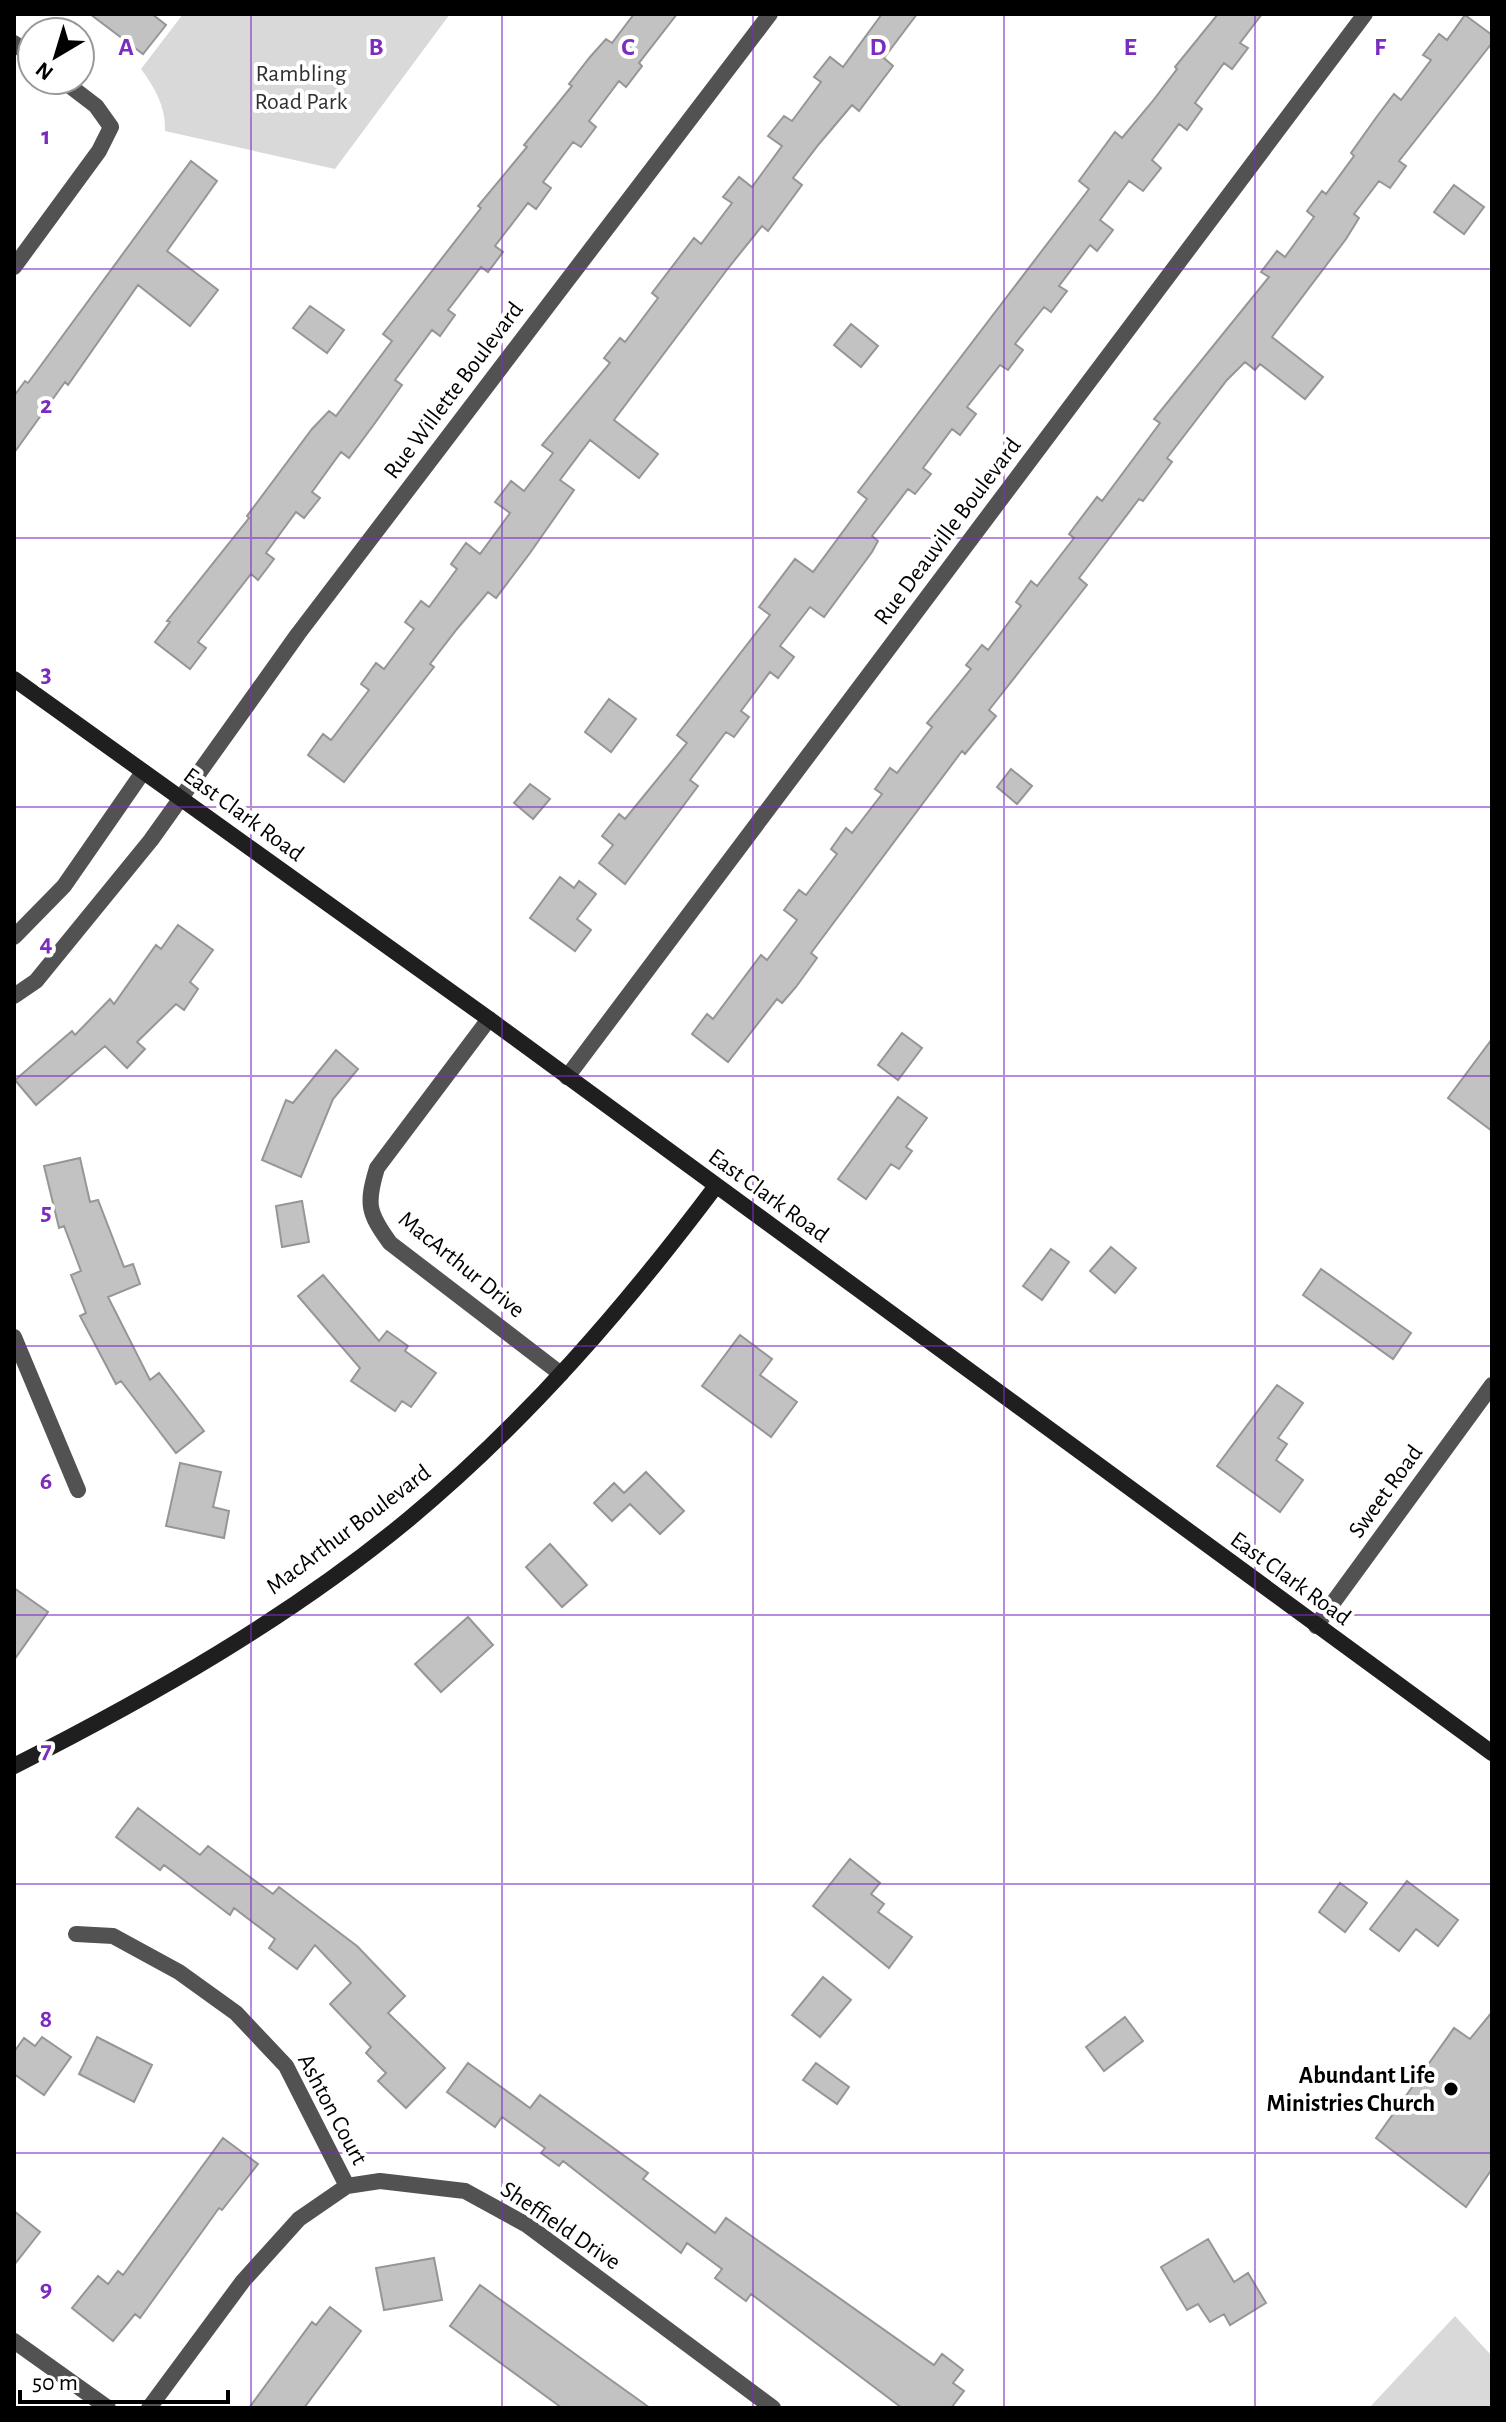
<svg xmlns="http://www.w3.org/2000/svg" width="1506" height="2422" font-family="'Alegreya Sans',sans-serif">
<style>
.green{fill:#d9d9d9}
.building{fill:#c2c2c2;stroke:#969696;stroke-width:2}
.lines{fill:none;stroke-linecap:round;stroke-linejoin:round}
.street{stroke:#525252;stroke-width:16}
.secondary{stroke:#1f1f1f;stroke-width:16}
.grid{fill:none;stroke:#7b2cbf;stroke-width:2;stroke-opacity:0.55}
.poi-dot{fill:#000;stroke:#fff;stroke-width:3}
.labels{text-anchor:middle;stroke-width:8;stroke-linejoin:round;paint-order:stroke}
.park-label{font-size:24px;fill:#303030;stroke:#fff}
.street-label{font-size:24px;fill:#000;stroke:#fff}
.poi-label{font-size:24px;font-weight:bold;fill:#000;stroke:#fff;text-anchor:end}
.grid-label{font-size:26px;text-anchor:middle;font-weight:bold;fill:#7b2cbf;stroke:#fff;stroke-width:8;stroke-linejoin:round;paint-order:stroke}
</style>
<rect width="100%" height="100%" fill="#fff"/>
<path class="green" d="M 183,14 L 450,14 L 335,169 L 165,131 C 166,107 155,88 141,69 Z
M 1455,2316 L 1492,2356 L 1492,2408 L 1369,2408 Z"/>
<path class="building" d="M 90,14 L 152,14 L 166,25 L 143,54 Z
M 634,14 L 677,14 L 639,63 L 642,66 L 626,87 L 619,81 L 589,121 L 596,127 L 581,147 L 573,142 L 543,182 L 551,188 L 536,209 L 528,203 L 495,246 L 503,252 L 488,272 L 481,267 L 448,310 L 455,315 L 440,336 L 432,330 L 395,380 L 402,385 L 375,423 L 349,458 L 341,452 L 312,492 L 320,498 L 304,518 L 296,512 L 266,553 L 274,559 L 258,580 L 251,574 L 198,642 L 206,648 L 190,669 L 155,642 L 170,622 L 167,621 L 249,518 L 247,516 L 312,429 L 329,411 L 336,416 L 392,341 L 383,334 L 481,208 L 478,206 L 527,147 L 524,145 L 572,86 L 569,84 L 590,57 L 606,39 L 612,43 Z
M 882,14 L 917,14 L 884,58 L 893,66 L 859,111 L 852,105 L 819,144 L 793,178 L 802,185 L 768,231 L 762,226 L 729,267 L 614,420 L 658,454 L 639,478 L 590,440 L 560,480 L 574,490 L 530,553 L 496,598 L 488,592 L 457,629 L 430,664 L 434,667 L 344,782 L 308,755 L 323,734 L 331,740 L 369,690 L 361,684 L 376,663 L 384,669 L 414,629 L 405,622 L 421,601 L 429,607 L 457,569 L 451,564 L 466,543 L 480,554 L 510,513 L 495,502 L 511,481 L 524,491 L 553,453 L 542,445 L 610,363 L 604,358 L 620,338 L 625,342 L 658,298 L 652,293 L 694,238 L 701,244 L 732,203 L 723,197 L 739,177 L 752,187 L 782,146 L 768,136 L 784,116 L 792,121 L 821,82 L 814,77 L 830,57 L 843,67 Z
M 1218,14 L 1262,14 L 1240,43 L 1248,48 L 1232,69 L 1224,63 L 1195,103 L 1202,109 L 1187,130 L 1179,124 L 1152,160 L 1161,168 L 1143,191 L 1129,181 L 1100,220 L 1113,230 L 1097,251 L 1090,245 L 1059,286 L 1067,291 L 1051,312 L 1044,307 L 1015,344 L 1023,350 L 1008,370 L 1000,365 L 967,407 L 976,414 L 960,435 L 952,429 L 923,468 L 931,474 L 915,494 L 908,489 L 872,536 L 878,541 L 872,552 L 824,617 L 810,607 L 780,646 L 794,657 L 778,678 L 770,672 L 741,711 L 749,717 L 734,737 L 726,732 L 690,780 L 698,786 L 625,884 L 599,863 L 613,845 L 602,836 L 619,814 L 625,819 L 687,743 L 677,735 L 770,615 L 759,607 L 795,559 L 813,572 L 867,499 L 858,492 L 1089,189 L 1079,181 L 1115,132 L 1122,138 L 1152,102 L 1177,69 L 1175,67 Z
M 1465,15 L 1492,35 L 1492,43 L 1399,161 L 1406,166 L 1390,188 L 1379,181 L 1354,214 L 1359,218 L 1346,239 L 1272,337 L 1323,377 L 1305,399 L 1260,364 L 1255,370 L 1245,362 L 1227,380 L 1167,458 L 1172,462 L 1143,501 L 1139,499 L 1079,578 L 1087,585 L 989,710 L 996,716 L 965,754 L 962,751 L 811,953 L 817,958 L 796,987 L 782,1003 L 777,999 L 728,1062 L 692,1034 L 707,1014 L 713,1019 L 761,955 L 767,960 L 797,920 L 784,910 L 799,890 L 806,895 L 837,854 L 831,849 L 846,828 L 852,833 L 882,794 L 875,789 L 890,768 L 897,773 L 932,727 L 927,723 L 971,669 L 966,665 L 982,645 L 988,650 L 1021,606 L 1016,602 L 1031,581 L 1037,586 L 1074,538 L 1069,534 L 1097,497 L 1102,501 L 1160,423 L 1154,419 L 1269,277 L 1261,272 L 1277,251 L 1285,257 L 1314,217 L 1307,211 L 1322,191 L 1326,194 L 1354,156 L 1351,153 L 1378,115 L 1394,94 L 1401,100 L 1431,60 L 1423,55 L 1439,34 L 1447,40 Z
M 191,161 L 217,181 L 167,251 L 218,290 L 190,326 L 138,285 L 68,385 L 65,382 L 14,453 L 14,396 L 25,381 L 28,383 Z
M 1454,185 L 1484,207 L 1464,234 L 1434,212 Z
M 310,306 L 344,330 L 327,353 L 293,328 Z
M 851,324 L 878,346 L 861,367 L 834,345 Z
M 609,699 L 636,719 L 611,752 L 585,732 Z
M 1011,769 L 1032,786 L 1017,804 L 997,787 Z
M 530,784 L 550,799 L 533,819 L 514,803 Z
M 560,877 L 574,888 L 579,881 L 596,894 L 577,919 L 591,930 L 575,951 L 530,918 Z
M 178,925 L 213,950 L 190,982 L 198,989 L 184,1010 L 176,1004 L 137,1042 L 145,1049 L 127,1068 L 105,1046 L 36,1105 L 15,1080 L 72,1031 L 75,1035 L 110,999 L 114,1004 L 156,945 L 161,949 Z
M 902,1033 L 922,1048 L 898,1080 L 878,1065 Z
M 1492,1039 L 1492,1131 L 1448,1098 Z
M 336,1050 L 358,1069 L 333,1099 L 301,1177 L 262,1160 L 286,1100 L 293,1103 Z
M 898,1097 L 927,1118 L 906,1147 L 912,1151 L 899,1169 L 891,1164 L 866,1199 L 838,1179 Z
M 80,1158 L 90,1202 L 98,1200 L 124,1267 L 133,1264 L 140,1284 L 108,1297 L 150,1380 L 159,1373 L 204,1431 L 176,1453 L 121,1381 L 116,1384 L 80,1316 L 86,1313 L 71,1275 L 81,1271 L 64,1226 L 59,1228 L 44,1166 Z
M 302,1201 L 309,1242 L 282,1247 L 276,1206 Z
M 1111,1247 L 1136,1268 L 1115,1293 L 1090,1271 Z
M 1051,1249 L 1069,1262 L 1042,1300 L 1023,1286 Z
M 1321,1269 L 1411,1333 L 1393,1359 L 1303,1295 Z
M 323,1275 L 379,1341 L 387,1331 L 408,1346 L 405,1351 L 436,1373 L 411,1407 L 402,1401 L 395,1411 L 351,1381 L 360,1368 L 298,1296 Z
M 740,1335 L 772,1359 L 760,1375 L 797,1402 L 771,1437 L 702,1386 Z
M 1277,1385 L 1303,1403 L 1278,1438 L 1287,1444 L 1276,1460 L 1303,1480 L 1280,1512 L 1217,1466 Z
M 180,1463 L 221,1472 L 213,1507 L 229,1511 L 224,1538 L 166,1526 Z
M 646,1472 L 684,1511 L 660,1534 L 630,1504 L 612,1521 L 594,1503 L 614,1483 L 624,1493 Z
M 550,1544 L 587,1585 L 562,1607 L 526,1567 Z
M 14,1588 L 48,1612 L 14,1660 Z
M 468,1617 L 493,1645 L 441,1692 L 415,1664 Z
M 138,1808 L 200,1855 L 208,1846 L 273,1894 L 279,1887 L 357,1946 L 405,1996 L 388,2013 L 445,2068 L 406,2108 L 378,2081 L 386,2073 L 366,2053 L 371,2047 L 330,2004 L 351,1983 L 315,1945 L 297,1969 L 269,1948 L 275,1939 L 234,1908 L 230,1915 L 164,1865 L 160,1870 L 116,1837 Z
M 850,1859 L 880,1883 L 871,1894 L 884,1904 L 878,1912 L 912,1937 L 889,1968 L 813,1906 Z
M 1407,1881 L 1458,1920 L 1438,1946 L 1416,1929 L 1399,1951 L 1370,1929 Z
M 1340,1883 L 1367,1903 L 1345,1932 L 1319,1912 Z
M 823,1977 L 851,2000 L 820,2037 L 792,2015 Z
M 1492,2012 L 1492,2169 L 1466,2207 L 1376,2138 L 1454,2028 L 1470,2039 Z
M 1125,2017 L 1143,2041 L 1104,2071 L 1086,2047 Z
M 42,2037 L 71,2057 L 44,2095 L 14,2074 L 14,2052 L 24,2038 L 35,2046 Z
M 97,2037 L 152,2065 L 134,2102 L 79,2074 Z
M 468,2063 L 530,2108 L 540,2095 L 648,2173 L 643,2179 L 715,2233 L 726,2218 L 934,2365 L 942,2354 L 963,2370 L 953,2383 L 964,2391 L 951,2408 L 902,2408 L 751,2294 L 746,2301 L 715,2278 L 722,2269 L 687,2243 L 681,2253 L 563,2161 L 559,2166 L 541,2153 L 545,2148 L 502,2117 L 495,2127 L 447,2092 Z
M 816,2063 L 849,2087 L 837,2104 L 803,2080 Z
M 223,2138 L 258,2164 L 222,2210 L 219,2208 L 140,2318 L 135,2314 L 113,2341 L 72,2308 L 98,2276 L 108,2284 L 118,2271 L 123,2275 Z
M 14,2211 L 40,2232 L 14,2265 Z
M 1208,2239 L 1234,2282 L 1248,2273 L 1266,2303 L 1230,2325 L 1224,2314 L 1210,2322 L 1198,2304 L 1187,2310 L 1161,2267 Z
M 434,2258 L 442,2300 L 384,2310 L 376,2268 Z
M 480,2285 L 604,2375 L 650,2408 L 562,2408 L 450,2326 Z
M 330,2307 L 361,2331 L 304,2408 L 249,2408 L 312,2322 L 316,2325 Z"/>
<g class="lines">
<path class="street" d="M 14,43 L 32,57
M 14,267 L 99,151 L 111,127 L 96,106 L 62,80
M 14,937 L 64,886 L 143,772
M 14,996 L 36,981 L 151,840 L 298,634 L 770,14
M 489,1019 L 377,1168 C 366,1204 368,1213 390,1243 L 561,1374
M 567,1077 L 1365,14
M 14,1337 L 78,1490
M 1316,1626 L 1492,1385
M 76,1934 L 113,1936 L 179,1972 L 236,2013 L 286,2066 L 347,2186
M 14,2341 L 108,2408
M 149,2408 L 243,2281 L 299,2219 L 347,2186 L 380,2181 L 465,2191 L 527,2225 L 773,2408"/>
<path class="secondary" d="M 14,679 L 489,1019 L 1492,1753
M 14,1766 C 152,1696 289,1618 409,1519 C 526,1422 625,1307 716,1186"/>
</g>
<path class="grid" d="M 251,14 L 251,2408M 502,14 L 502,2408M 753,14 L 753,2408M 1004,14 L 1004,2408M 1255,14 L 1255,2408M 14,269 L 1492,269M 14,538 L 1492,538M 14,807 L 1492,807M 14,1076 L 1492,1076M 14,1346 L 1492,1346M 14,1615 L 1492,1615M 14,1884 L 1492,1884M 14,2153 L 1492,2153"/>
<circle class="poi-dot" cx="1451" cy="2089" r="8"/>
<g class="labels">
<g class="park-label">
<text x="301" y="81">Rambling<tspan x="301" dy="28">Road Park</tspan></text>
</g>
<g class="street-label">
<text transform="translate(453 390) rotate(-53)" y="8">Rue Willette Boulevard</text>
<text transform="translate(947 531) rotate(-53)" y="8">Rue Deauville Boulevard</text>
<text transform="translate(244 814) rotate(36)" y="8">East Clark Road</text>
<text transform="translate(769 1195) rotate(36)" y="8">East Clark Road</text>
<text transform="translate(462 1264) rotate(39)" y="8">MacArthur Drive</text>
<text transform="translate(1385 1491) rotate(-54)" y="8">Sweet Road</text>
<text transform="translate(348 1529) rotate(-37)" y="8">MacArthur Boulevard</text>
<text transform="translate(1291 1578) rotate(36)" y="8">East Clark Road</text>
<text transform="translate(333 2109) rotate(62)" y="8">Ashton Court</text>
<text transform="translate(561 2225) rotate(34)" y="8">Sheffield Drive</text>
</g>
<g class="poi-label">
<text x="1435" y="2083">Abundant Life<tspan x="1435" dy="28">Ministries Church</tspan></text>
</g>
</g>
<g class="grid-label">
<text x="126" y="55">A</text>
<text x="376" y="55">B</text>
<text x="628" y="55">C</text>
<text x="878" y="55">D</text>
<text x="1130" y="55">E</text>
<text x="1380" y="55">F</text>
<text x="46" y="144">1</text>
<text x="46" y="413">2</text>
<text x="46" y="682">3</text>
<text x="46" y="951">4</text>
<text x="46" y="1220">5</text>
<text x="46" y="1489">6</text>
<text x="46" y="1758">7</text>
<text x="46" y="2027">8</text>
<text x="46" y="2297">9</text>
</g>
<rect width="1506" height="2422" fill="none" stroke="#000000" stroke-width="32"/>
<g transform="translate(56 56) rotate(218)"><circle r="38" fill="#ffffff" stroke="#999999" stroke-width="2"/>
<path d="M0-6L14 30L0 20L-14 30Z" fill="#000000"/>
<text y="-12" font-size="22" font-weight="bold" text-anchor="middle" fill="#000000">N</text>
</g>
<path d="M20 2390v12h208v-12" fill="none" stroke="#000000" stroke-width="4"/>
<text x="32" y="2390" font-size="24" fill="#000000" stroke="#ffffff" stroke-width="6" paint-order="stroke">50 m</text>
</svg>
